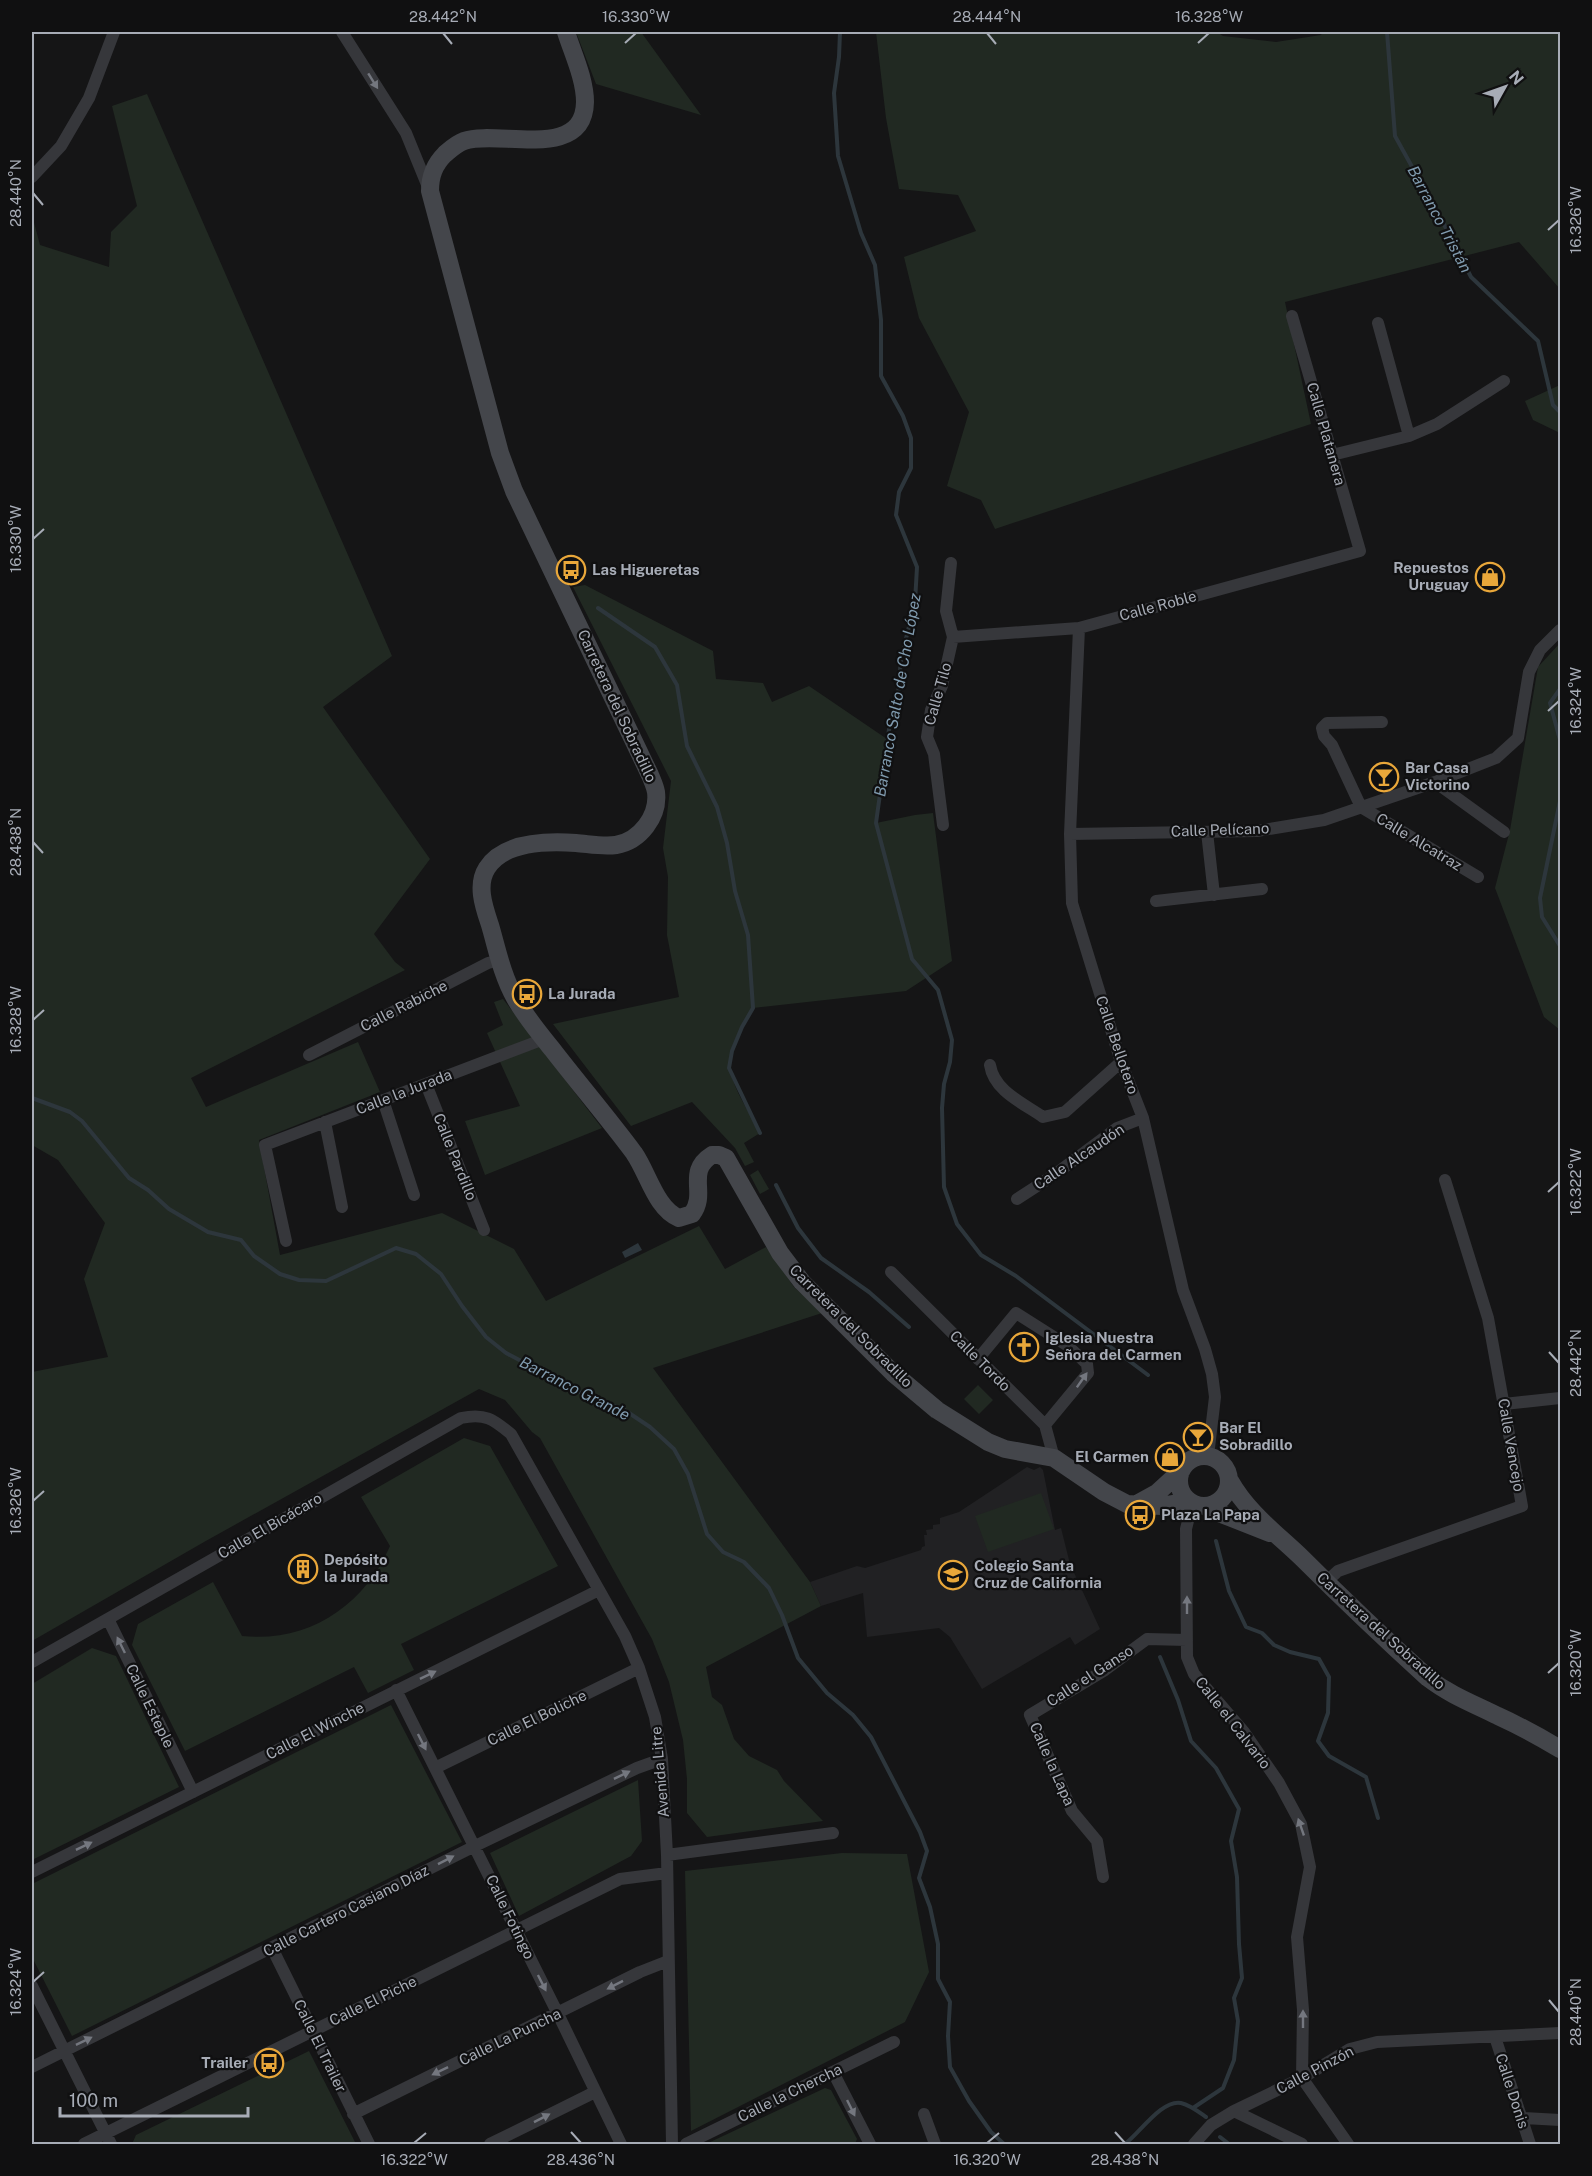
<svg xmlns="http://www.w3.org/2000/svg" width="1592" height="2176" font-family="'Public Sans',sans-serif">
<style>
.built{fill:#212123}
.green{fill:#212922}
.water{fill:#2d363c}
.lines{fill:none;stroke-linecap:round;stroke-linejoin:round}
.stream{stroke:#2d363c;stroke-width:4}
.minor{stroke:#36373b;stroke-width:12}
.secondary{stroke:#44464b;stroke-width:18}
.oneway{fill:#74777f}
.ticks{fill:none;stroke:#a7acb6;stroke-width:2}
.labels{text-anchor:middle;stroke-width:4.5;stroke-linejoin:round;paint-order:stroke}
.street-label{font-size:15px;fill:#a7acb6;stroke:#101011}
.poi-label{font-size:15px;font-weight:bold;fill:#a7acb6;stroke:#101011;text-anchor:start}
.water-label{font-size:16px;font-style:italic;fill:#809baf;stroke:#101011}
.neatline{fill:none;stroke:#a7acb6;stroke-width:2}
.ticks-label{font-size:15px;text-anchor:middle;fill:#a7acb6}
</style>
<rect width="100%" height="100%" fill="#151516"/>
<path class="built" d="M 1027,1467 L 1034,1470 L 1040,1467 L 1043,1470 L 1055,1530 L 1061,1528 L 1070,1564 L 1100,1629 L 1075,1645 L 1070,1637 L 982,1689 L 950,1637 L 939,1628 L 867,1637 L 863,1593 L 821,1606 L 810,1582 L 857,1566 L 865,1568 L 921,1550 L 922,1547 L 925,1546 L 924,1535 L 927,1535 L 926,1530 L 933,1529 L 933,1525 L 940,1524 L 940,1518 L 959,1512 Z"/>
<path class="green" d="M 576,32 L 641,32 L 701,115 L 596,84 Z
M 876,32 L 1217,32 L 1223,36 L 1276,42 L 1321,35 L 1323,32 L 1560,32 L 1560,289 L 1519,242 L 1285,302 L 1311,424 L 995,529 L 981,500 L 947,486 L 969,412 L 919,318 L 904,257 L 976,231 L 958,195 L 899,189 L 886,118 Z
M 147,94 L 392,656 L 323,707 L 430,859 L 374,934 L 395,962 L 405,970 L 191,1078 L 206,1107 L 358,1042 L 380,1092 L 259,1140 L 280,1255 L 442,1213 L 514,1249 L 546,1301 L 699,1226 L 725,1269 L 766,1247 L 794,1287 L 822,1313 L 653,1368 L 810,1582 L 821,1606 L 706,1667 L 712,1697 L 722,1705 L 734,1739 L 749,1756 L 777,1770 L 784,1781 L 823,1821 L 707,1837 L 687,1813 L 687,1779 L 683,1740 L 669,1682 L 652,1639 L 540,1438 L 532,1432 L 505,1400 L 479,1389 L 204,1542 L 32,1641 L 32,1372 L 108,1357 L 84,1279 L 105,1223 L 58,1160 L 32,1145 L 32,215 L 40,245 L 109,267 L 111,232 L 137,206 L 112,106 Z
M 1560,385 L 1560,433 L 1533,420 L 1525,401 Z
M 585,585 L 713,651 L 716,679 L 763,683 L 772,702 L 809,686 L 887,739 L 876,823 L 915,815 L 933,813 L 952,961 L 906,991 L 753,1008 C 743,1024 726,1050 730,1069 C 734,1091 750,1113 760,1133 L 744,1143 L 754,1162 L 745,1166 L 735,1148 L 692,1102 L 631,1126 L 553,1024 L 679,997 L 667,935 L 668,877 L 663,848 L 671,781 L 573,587 Z
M 1560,643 L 1560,1030 L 1544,1017 L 1495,888 L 1510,830 L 1538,667 Z
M 503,999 L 602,1128 L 485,1175 L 465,1121 L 520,1106 L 487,1033 L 503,1025 L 494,1002 Z
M 758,1170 L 769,1189 L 760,1194 L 750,1175 Z
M 978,1385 L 993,1400 L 979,1414 L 964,1399 Z
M 464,1438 L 490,1446 L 558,1566 L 401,1644 L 414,1670 L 368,1693 L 354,1667 L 185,1751 L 132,1645 L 138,1624 L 213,1582 L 242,1636 C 308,1643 364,1606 390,1546 L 361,1497 Z
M 1041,1493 L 1054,1529 L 988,1552 L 975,1516 Z
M 92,1648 L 116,1656 L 179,1787 L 32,1860 L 32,1684 Z
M 391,1705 L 462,1842 L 72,2036 L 32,1957 L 32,1884 Z
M 638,1780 L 642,1841 L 631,1856 L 519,1916 L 490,1853 Z
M 842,1853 L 907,1854 L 929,1972 L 905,2022 L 691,2131 L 685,1871 Z
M 309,2051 L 356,2144 L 132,2144 L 136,2135 Z
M 825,2088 L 831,2090 L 857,2139 L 855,2144 L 706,2144 Z"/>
<path class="water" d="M 638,1243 L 642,1250 L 625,1258 L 622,1252 Z"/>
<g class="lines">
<path class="stream" d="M 840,32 L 839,57 L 834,93 L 838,156 L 861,233 L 875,265 L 881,320 L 881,376 L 903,416 L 911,438 L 911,468 L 899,492 L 896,515 L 917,567 L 915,602 L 901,659 L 898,695 L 890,722 L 876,823 L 912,959 L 938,990 L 952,1040 L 950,1062 L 944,1084 L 942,1108 L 944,1187 L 957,1224 L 981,1255 L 1016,1276 L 1148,1375
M 1387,32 L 1395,136 L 1447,230 L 1471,277 L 1538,341 L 1553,405 L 1560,412
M 598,608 L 655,647 L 677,685 L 687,746 L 717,807 L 727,843 L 735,891 L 748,935 L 753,1008 L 742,1027 L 732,1051 L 729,1068 L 760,1133
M 1560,689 L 1550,703 L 1560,740
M 1560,801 L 1540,898 L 1542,917 L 1560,946
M 32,1098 L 70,1112 L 82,1121 L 129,1178 L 148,1190 L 169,1209 L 208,1232 L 241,1240 L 254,1256 L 280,1274 L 299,1280 L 326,1281 L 396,1248 L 416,1254 L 441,1274 L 462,1306 L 486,1337 L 506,1353 L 593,1399 L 623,1409 L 650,1427 L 674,1449 L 688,1474 L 707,1534 L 723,1552 L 744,1562 L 769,1588 L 782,1615 L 798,1658 L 827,1693 L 853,1715 L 871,1737 L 920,1832 L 927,1851 L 919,1878 L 930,1907 L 938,1944 L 938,1979 L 950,2002 L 948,2036 L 950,2067 L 969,2101 L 991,2132 L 1004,2144
M 776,1185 L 798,1228 L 821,1258 L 869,1292 L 909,1327
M 1216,1541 L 1229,1591 L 1246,1627 L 1262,1633 L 1274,1645 L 1290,1652 L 1319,1659 L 1329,1677 L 1328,1713 L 1318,1741 L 1329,1756 L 1366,1777 L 1378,1818
M 1160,1657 L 1178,1700 L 1191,1741 L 1216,1768 L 1239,1809 L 1231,1841 L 1237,1877 L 1239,1944 L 1242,1978 L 1234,1998 L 1238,2021 L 1234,2060 L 1223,2088 L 1193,2108
M 1220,2137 L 1229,2144
M 1125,2144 C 1139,2134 1162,2099 1181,2103 C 1190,2105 1199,2112 1206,2117"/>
<path class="minor" d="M 342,32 L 406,133 L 428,187
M 32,177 L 61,146 L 89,98 L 114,32
M 1378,323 L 1409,436
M 1332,455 L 1409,436 L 1437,424 L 1504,381
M 1079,628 L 1070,834 L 1072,903 L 1121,1062 L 1143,1118 L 1183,1290 L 1205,1349 L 1212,1374 L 1215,1397 L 1208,1456
M 953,637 L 1079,628 L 1360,551 L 1292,316
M 1382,722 L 1327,723 L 1322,728 L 1324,736 L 1332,745 L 1361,807 L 1478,877
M 1435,782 L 1504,832
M 943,825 L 934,754 L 927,737 L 931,710 L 942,686 L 953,637 L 946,611 L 951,563
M 1207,832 L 1214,895
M 1070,834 L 1257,831 L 1324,820 L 1435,782 L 1496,758 L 1518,738 L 1529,672 L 1540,650 L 1560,630
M 1156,901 L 1262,889
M 309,1055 L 488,963 L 500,960
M 990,1065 C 994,1091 1023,1103 1043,1117 L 1065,1112 L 1121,1062
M 426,1084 L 484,1230
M 383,1100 L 414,1195
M 325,1122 L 342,1207
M 1017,1199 L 1054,1175 L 1117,1128 L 1143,1118
M 286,1241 L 265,1145 L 544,1039
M 891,1272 L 1045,1425 L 1054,1458
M 978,1359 L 1016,1313 L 1068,1346 L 1087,1364 L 1088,1373 L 1045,1425
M 1504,1404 L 1560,1398
M 1194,1504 L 1190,1513 L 1186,1529 L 1187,1657 L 1194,1674 L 1244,1732 L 1279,1783 L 1301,1824 L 1310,1867 L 1297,1937 L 1303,2010 L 1302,2078 L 1348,2144
M 1326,1582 L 1338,1571 L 1522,1506 L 1488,1318 L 1445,1180
M 108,1619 L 193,1792
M 32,1662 L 461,1418 C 485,1413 493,1419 511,1434 L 625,1636 L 639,1668 L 655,1717 L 662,1759 L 667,1855 L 672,2144
M 396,1690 L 558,2014 L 621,2144
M 435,1768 L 639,1668
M 667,1855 L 833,1833
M 32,1872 L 599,1590
M 1103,1877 L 1097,1841 L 1072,1811 L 1030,1715 L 1105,1670 L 1147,1639 L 1187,1640
M 272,1948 L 369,2144
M 32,1986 L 111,2144
M 1495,2037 L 1530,2144
M 32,2067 L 475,1846 L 637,1768 L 662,1759
M 833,2072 L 870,2144
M 1234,2111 L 1302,2144
M 353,2114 L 640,1972 L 668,1961
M 924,2114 L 935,2144
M 1522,2118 L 1560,2120
M 84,2144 L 620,1879 L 667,1873
M 490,2144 L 595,2092
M 686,2144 L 894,2042
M 1194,2144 L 1211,2125 L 1234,2111 L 1302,2078 L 1350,2049 L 1377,2042 L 1560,2033"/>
<path class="secondary" d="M 566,32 C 573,54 585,79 585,102 C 584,162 497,129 464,141 C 456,144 451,149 445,154 C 434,165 430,176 430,191 L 500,453 L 514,491 L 650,775 C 652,780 655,786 656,792 C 659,816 640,841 616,845 C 603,847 589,844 576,843 C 548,841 504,841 487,868 C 476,885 484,907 490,925 C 497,949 502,975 515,998 C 525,1016 539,1033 552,1049 C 579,1084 608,1118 634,1153 C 648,1173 656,1209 679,1218 L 692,1214 C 708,1193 685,1172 712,1155 L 719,1155 L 726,1158 L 780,1253 L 802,1282 L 893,1373 L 937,1410 L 988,1442 L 1005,1449 L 1054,1458 L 1104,1492 L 1127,1504 L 1161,1506 L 1189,1501
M1179 1481a25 25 0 1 1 50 0a25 25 0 1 1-50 0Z
M 1230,1481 C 1248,1513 1276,1533 1302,1558 C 1343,1599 1385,1639 1428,1678 C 1450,1695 1474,1704 1498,1716 C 1520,1726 1540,1737 1560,1749
M 1137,1504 L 1157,1493 L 1181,1471
M 1208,1506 L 1219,1513 L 1270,1533"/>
</g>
<defs><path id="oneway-solid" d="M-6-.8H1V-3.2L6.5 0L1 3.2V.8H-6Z" transform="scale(1.5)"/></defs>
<g class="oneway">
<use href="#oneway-solid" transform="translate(373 81) rotate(58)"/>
<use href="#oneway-solid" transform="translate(1082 1380) rotate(-55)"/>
<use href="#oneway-solid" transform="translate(1187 1605) rotate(-90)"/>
<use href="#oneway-solid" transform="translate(121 1645) rotate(-116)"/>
<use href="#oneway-solid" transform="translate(428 1675) rotate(-26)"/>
<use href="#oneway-solid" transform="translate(422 1742) rotate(63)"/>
<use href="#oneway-solid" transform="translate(622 1775) rotate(-26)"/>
<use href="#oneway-solid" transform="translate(1301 1827) rotate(-109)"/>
<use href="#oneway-solid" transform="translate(84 1846) rotate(-26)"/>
<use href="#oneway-solid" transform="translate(446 1860) rotate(-27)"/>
<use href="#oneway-solid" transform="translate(542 1983) rotate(63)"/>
<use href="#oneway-solid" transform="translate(615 1985) rotate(153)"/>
<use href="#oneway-solid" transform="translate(1303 2019) rotate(-90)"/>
<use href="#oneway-solid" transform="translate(84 2041) rotate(-26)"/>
<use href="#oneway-solid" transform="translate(440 2071) rotate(154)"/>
<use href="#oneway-solid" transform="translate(851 2108) rotate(64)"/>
<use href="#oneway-solid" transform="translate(542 2118) rotate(-27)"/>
</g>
<path class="ticks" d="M 443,33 L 452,44M 987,33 L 996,44M 625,43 L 636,33M 1198,43 L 1209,33M 33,193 L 43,205M 1548,230 L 1559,220M 33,539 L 44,529M 1548,711 L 1559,701M 33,842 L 43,853M 33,1020 L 44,1010M 1548,1192 L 1559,1182M 1549,1352 L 1559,1363M 33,1501 L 44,1491M 1548,1673 L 1559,1663M 33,1982 L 44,1972M 1549,2000 L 1559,2012M 571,2132 L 581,2143M 1115,2132 L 1125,2143M 414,2143 L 426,2133M 987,2143 L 999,2133"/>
<defs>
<g id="bus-ring" transform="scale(1.5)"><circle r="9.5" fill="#101011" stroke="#e9a73a" stroke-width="1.5"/><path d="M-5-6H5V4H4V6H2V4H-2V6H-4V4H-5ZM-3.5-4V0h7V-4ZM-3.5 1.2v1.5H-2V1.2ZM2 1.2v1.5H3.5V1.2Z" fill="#e9a73a"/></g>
<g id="shop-ring" transform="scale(1.5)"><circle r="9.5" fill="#101011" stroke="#e9a73a" stroke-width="1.5"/><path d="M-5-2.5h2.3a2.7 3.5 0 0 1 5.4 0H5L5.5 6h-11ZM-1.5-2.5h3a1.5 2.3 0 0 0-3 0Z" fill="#e9a73a"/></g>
<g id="bar-ring" transform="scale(1.5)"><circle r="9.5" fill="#101011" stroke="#e9a73a" stroke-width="1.5"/><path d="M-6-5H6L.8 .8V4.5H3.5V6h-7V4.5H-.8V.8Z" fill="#e9a73a"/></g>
<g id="church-ring" transform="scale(1.5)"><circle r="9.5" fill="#101011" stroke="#e9a73a" stroke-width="1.5"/><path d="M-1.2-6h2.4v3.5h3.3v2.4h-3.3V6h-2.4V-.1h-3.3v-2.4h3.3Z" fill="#e9a73a"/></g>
<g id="building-ring" transform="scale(1.5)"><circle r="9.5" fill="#101011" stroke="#e9a73a" stroke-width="1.5"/><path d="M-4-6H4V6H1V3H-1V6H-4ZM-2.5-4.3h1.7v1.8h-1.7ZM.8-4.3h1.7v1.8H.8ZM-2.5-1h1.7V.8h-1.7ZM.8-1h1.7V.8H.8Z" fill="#e9a73a"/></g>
<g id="school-ring" transform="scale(1.5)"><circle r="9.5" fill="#101011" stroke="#e9a73a" stroke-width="1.5"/><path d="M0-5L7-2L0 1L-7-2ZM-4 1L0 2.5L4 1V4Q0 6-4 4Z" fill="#e9a73a"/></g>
</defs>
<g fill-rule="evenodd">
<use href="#bus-ring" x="571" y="570"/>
<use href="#shop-ring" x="1490" y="577"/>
<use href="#bar-ring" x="1384" y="777"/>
<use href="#bus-ring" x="527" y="994"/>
<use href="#church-ring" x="1024" y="1347"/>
<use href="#bar-ring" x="1198" y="1437"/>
<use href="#shop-ring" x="1170" y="1457"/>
<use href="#bus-ring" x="1140" y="1515"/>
<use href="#building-ring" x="303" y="1569"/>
<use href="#school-ring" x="953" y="1575"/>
<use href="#bus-ring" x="269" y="2063"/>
</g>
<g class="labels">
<g class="street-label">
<text transform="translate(1326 434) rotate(74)" y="5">Calle Platanera</text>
<text transform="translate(1158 606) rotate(-15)" y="5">Calle Roble</text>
<text transform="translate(938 694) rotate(-74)" y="5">Calle Tilo</text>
<text transform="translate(617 706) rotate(65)" y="5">Carretera del Sobradillo</text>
<text transform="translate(1220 830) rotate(-2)" y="5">Calle Pelícano</text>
<text transform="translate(1419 842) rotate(31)" y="5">Calle Alcatraz</text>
<text transform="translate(404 1006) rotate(-27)" y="5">Calle Rabiche</text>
<text transform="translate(1117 1045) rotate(71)" y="5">Calle Bellotero</text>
<text transform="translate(404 1092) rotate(-21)" y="5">Calle la Jurada</text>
<text transform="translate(455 1157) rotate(68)" y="5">Calle Pardillo</text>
<text transform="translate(1079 1157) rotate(-34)" y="5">Calle Alcaudón</text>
<text transform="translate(851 1326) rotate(45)" y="5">Carretera del Sobradillo</text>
<text transform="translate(980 1361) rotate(45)" y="5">Calle Tordo</text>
<text transform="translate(1511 1445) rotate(80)" y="5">Calle Vencejo</text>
<text transform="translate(270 1526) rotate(-30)" y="5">Calle El Bicácaro</text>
<text transform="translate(1381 1631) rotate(42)" y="5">Carretera del Sobradillo</text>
<text transform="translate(1090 1676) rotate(-33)" y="5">Calle el Ganso</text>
<text transform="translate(150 1706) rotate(64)" y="5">Calle Esteple</text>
<text transform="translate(537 1718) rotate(-26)" y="5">Calle El Boliche</text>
<text transform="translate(1233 1723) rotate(52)" y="5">Calle el Calvario</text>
<text transform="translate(315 1731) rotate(-27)" y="5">Calle El Winche</text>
<text transform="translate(1052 1764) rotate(66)" y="5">Calle la Lapa</text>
<text transform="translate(660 1772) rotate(-95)" y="5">Avenida Litre</text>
<text transform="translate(346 1911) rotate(-27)" y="5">Calle Cartero Casiano Díaz</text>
<text transform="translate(510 1917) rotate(64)" y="5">Calle Fotingo</text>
<text transform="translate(373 2001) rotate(-26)" y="5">Calle El Piche</text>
<text transform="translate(510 2037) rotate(-26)" y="5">Calle La Puncha</text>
<text transform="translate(320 2046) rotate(64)" y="5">Calle El Trailer</text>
<text transform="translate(1315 2070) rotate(-28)" y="5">Calle Pinzón</text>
<text transform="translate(1512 2091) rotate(72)" y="5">Calle Donis</text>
<text transform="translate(790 2093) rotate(-26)" y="5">Calle la Chercha</text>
</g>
<g class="poi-label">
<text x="1469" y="573" text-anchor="end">Repuestos<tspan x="1469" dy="17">Uruguay</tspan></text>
<text x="592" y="575">Las Higueretas</text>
<text x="1405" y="773">Bar Casa<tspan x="1405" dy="17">Victorino</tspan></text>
<text x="548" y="999">La Jurada</text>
<text x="1045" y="1343">Iglesia Nuestra<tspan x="1045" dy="17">Señora del Carmen</tspan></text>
<text x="1219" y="1433">Bar El<tspan x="1219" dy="17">Sobradillo</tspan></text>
<text x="1149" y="1462" text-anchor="end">El Carmen</text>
<text x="1161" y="1520">Plaza La Papa</text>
<text x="324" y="1565">Depósito<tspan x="324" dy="17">la Jurada</tspan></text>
<text x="974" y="1571">Colegio Santa<tspan x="974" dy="17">Cruz de California</tspan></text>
<text x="248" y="2068" text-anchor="end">Trailer</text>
</g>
<g class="water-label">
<text transform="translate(1440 219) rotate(62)" y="6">Barranco Tristán</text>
<text transform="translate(897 695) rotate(-80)" y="6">Barranco Salto de Cho López</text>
<text transform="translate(575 1388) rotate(27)" y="6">Barranco Grande</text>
</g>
</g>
<rect width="1592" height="2176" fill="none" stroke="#101011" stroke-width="66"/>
<g transform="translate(1505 87) rotate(50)" stroke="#101011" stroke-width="4.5" paint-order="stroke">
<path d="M0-4.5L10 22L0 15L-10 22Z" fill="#a7acb6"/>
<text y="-9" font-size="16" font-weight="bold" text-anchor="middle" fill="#a7acb6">N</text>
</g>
<path d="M60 2107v9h188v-9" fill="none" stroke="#a7acb6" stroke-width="3"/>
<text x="69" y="2107" font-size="18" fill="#a7acb6" stroke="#101011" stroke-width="4.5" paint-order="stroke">100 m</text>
<rect x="33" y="33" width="1526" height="2110" class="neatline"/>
<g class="ticks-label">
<text x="443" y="22">28.442°N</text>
<text x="636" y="22">16.330°W</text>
<text x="987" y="22">28.444°N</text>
<text x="1209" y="22">16.328°W</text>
<text transform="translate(16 193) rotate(-90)" y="5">28.440°N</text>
<text transform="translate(1576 220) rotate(-90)" y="5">16.326°W</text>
<text transform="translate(16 539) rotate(-90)" y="5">16.330°W</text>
<text transform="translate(1576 701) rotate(-90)" y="5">16.324°W</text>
<text transform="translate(16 842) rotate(-90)" y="5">28.438°N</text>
<text transform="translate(16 1020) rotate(-90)" y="5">16.328°W</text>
<text transform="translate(1576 1182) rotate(-90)" y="5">16.322°W</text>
<text transform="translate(1576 1363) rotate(-90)" y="5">28.442°N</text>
<text transform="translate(16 1501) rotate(-90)" y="5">16.326°W</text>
<text transform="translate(1576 1663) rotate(-90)" y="5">16.320°W</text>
<text transform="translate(16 1982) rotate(-90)" y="5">16.324°W</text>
<text transform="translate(1576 2012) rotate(-90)" y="5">28.440°N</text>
<text x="414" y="2165">16.322°W</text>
<text x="581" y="2165">28.436°N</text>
<text x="987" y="2165">16.320°W</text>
<text x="1125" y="2165">28.438°N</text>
</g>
</svg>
